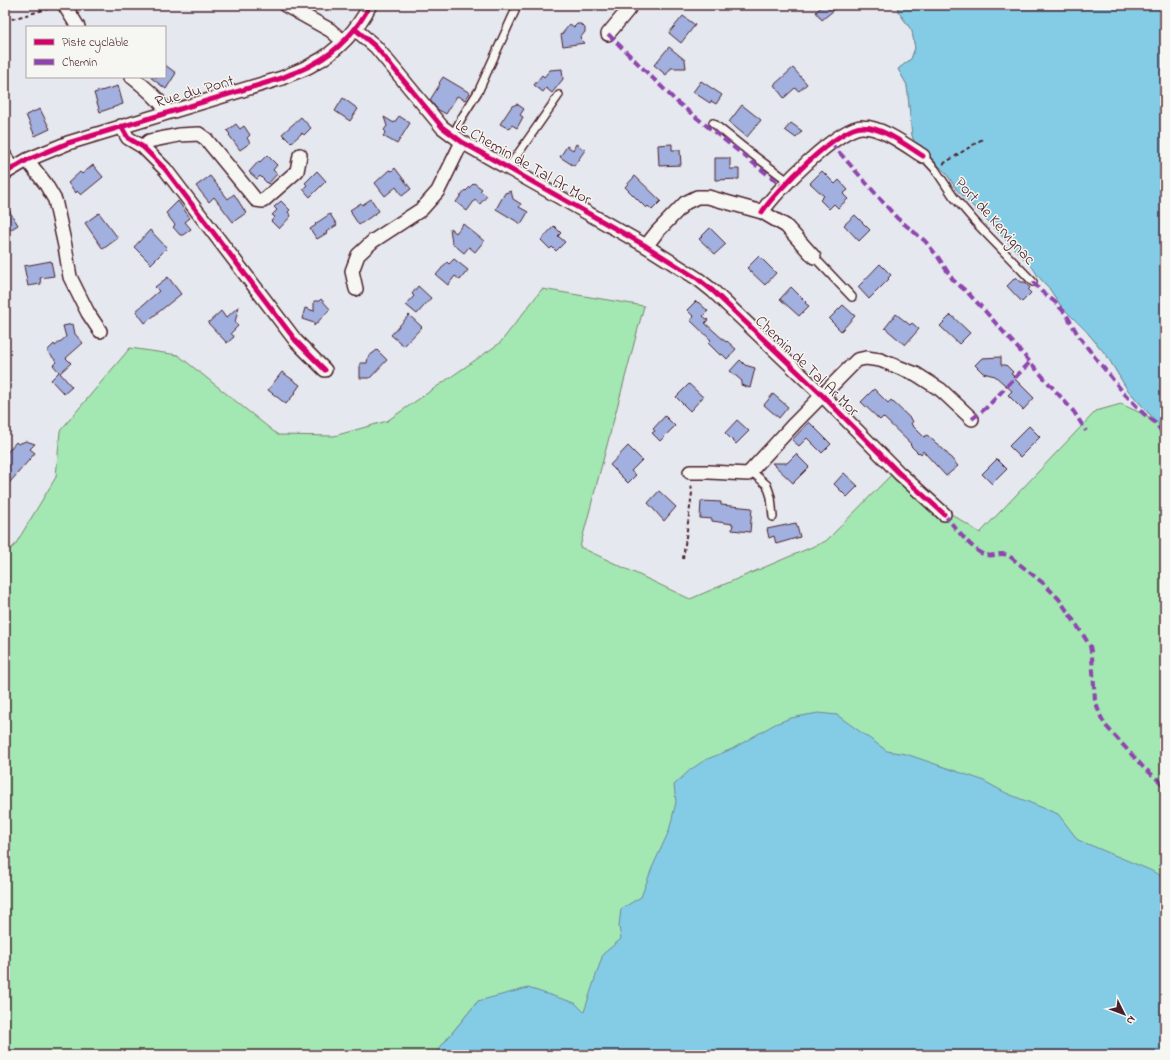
<svg xmlns="http://www.w3.org/2000/svg" width="1170" height="1060" font-family="'Indie Flower',sans-serif">
<style>
.green{fill:#a3e7b2;stroke:#76836e}
.water{fill:#84cce5;stroke:#6d879b}
.building{fill:#a1b0df;stroke:#4a1f2b}
.lines{fill:none;stroke-linecap:round;stroke-linejoin:round}
.lane-casing{stroke:#4a1f2b;stroke-width:10}
.street-casing{stroke:#4a1f2b;stroke-width:16}
.path{stroke:#4a1f2b;stroke-width:2;stroke-dasharray:4 3;stroke-linecap:butt}
.lane{stroke:#f6f6f2;stroke-width:7}
.street{stroke:#f6f6f2;stroke-width:13}
.quiet{stroke:#8e44ad;stroke-width:4;stroke-dasharray:8 4;stroke-linecap:butt}
.cycleway-casing{stroke:#f6f6f2;stroke-width:8}
.cycleway{stroke:#d6006c;stroke-width:5}
.labels{text-anchor:middle;stroke-width:3;stroke-linejoin:round;paint-order:stroke}
.street-label{font-size:16px;fill:#4a1f2b;stroke:#f6f6f2}
</style>
<rect width="100%" height="100%" fill="#e5e8ee"/>
<filter id="ink" filterUnits="userSpaceOnUse"><feTurbulence type="fractalNoise" baseFrequency=".025" numOctaves="2"/><feDisplacementMap in="SourceGraphic" scale="8" xChannelSelector="R" yChannelSelector="G"/><feConvolveMatrix kernelMatrix="1 2 1 2 8 2 1 2 1" color-interpolation-filters="sRGB"/></filter>
<g filter="url(#ink)">
<path class="green" d="M 898,5 L 1165,328 L 1165,913 L 584,1012 L 478,1001 L 434,1055 L 5,1055 L 5,554 L 15,545 L 56,477 L 60,431 L 130,348 L 178,355 L 278,435 L 334,436 L 387,421 L 500,343 L 542,289 L 644,306 L 580,547 L 690,599 L 826,541 L 892,474 L 980,533 L 1096,411 L 1121,404 L 1154,419 L 1127,389 L 1107,356 L 1087,332 L 1061,306 L 1049,288 L 1038,276 L 1033,268 L 957,190 L 946,173 L 931,158 L 917,151 L 912,135 L 907,85 L 898,69 L 911,59 L 915,48 L 912,31 L 898,11 Z"/>
<path class="water" d="M 898,5 L 1165,5 L 1165,438 L 1163,430 L 1155,420 L 1127,389 L 1107,356 L 1087,332 L 1061,306 L 1049,288 L 1038,276 L 1033,268 L 957,190 L 946,173 L 931,158 L 917,151 L 912,135 L 907,85 L 898,69 L 911,59 L 915,48 L 912,31 L 898,11 Z
M 818,713 L 837,715 L 887,751 L 906,754 L 982,780 L 1006,793 L 1058,814 L 1078,840 L 1150,870 L 1165,878 L 1165,1055 L 434,1055 L 478,1001 L 528,988 L 575,1003 L 584,1012 L 603,954 L 621,939 L 619,926 L 621,909 L 641,897 L 652,868 L 669,831 L 676,802 L 674,785 L 690,770 L 705,760 L 732,749 L 775,724 L 791,718 Z"/>
<path class="building" d="M 823,5 L 840,5 L 822,20 L 816,12 Z
M 683,16 L 695,25 L 681,43 L 669,33 Z
M 570,24 L 574,27 L 577,24 L 581,24 L 585,28 L 585,32 L 580,38 L 585,43 L 563,46 L 561,35 Z
M 669,47 L 685,60 L 686,68 L 671,68 L 666,75 L 654,65 Z
M 165,65 L 176,73 L 166,89 L 150,77 L 165,77 Z
M 793,68 L 807,84 L 799,91 L 795,88 L 784,98 L 774,85 Z
M 562,69 L 563,79 L 552,93 L 546,88 L 543,92 L 534,85 L 542,75 L 544,77 L 550,70 Z
M 443,77 L 470,93 L 465,100 L 457,96 L 446,114 L 437,109 L 430,100 L 440,84 L 439,83 Z
M 701,81 L 722,95 L 716,104 L 711,101 L 710,103 L 693,92 Z
M 118,86 L 123,104 L 100,112 L 94,93 Z
M 343,98 L 358,109 L 350,121 L 335,111 Z
M 517,104 L 524,109 L 520,115 L 523,117 L 517,128 L 512,125 L 509,129 L 500,124 L 512,106 Z
M 742,105 L 761,120 L 747,137 L 729,122 Z
M 40,109 L 50,129 L 35,136 L 26,115 Z
M 399,116 L 410,123 L 397,144 L 383,136 L 386,132 L 384,130 L 387,126 L 384,117 L 394,123 Z
M 301,117 L 311,128 L 304,135 L 302,133 L 291,143 L 282,134 Z
M 791,123 L 802,131 L 796,138 L 785,130 Z
M 236,124 L 240,129 L 244,126 L 250,135 L 247,138 L 250,143 L 240,150 L 229,135 L 230,134 L 227,131 Z
M 576,144 L 585,150 L 574,166 L 560,157 L 567,146 L 573,150 Z
M 672,144 L 672,150 L 680,150 L 681,165 L 659,166 L 658,145 Z
M 267,155 L 277,165 L 273,170 L 277,174 L 268,184 L 260,176 L 257,179 L 249,172 L 259,161 L 260,162 Z
M 715,158 L 730,158 L 730,169 L 739,169 L 739,179 L 715,180 Z
M 93,165 L 103,177 L 81,195 L 77,191 L 76,193 L 68,183 L 80,172 L 82,174 Z
M 395,168 L 411,189 L 402,196 L 396,187 L 385,196 L 375,183 L 389,170 L 392,171 Z
M 317,171 L 326,181 L 310,197 L 303,189 L 307,185 L 305,183 Z
M 822,171 L 835,184 L 839,180 L 848,190 L 843,194 L 848,199 L 838,208 L 834,204 L 829,209 L 820,200 L 824,196 L 810,183 Z
M 210,176 L 228,199 L 234,194 L 246,213 L 233,222 L 214,197 L 209,202 L 196,186 Z
M 635,176 L 661,201 L 652,210 L 648,206 L 646,208 L 625,187 Z
M 474,183 L 482,189 L 480,191 L 487,196 L 480,204 L 475,200 L 467,211 L 456,202 L 465,190 L 466,191 Z
M 511,191 L 513,199 L 521,204 L 519,207 L 528,212 L 521,224 L 496,209 L 505,193 Z
M 371,199 L 379,211 L 359,225 L 351,213 L 352,212 L 350,210 L 361,203 L 362,205 Z
M 178,201 L 190,218 L 185,222 L 191,229 L 183,235 L 180,235 L 173,227 L 175,225 L 166,213 Z
M 281,201 L 290,210 L 288,212 L 291,216 L 279,229 L 271,221 L 275,217 L 272,215 L 277,210 L 274,207 Z
M 5,204 L 18,225 L 5,233 Z
M 99,213 L 118,238 L 103,249 L 85,223 Z
M 330,214 L 337,225 L 326,232 L 327,233 L 317,239 L 310,229 L 316,225 L 315,224 Z
M 855,215 L 870,230 L 859,241 L 844,225 Z
M 463,224 L 484,241 L 475,252 L 469,247 L 464,253 L 452,243 L 450,228 L 456,233 Z
M 554,226 L 561,233 L 558,236 L 565,242 L 556,251 L 552,247 L 550,249 L 541,240 Z
M 710,228 L 726,244 L 715,254 L 699,239 Z
M 150,230 L 167,248 L 151,264 L 134,247 Z
M 759,256 L 776,273 L 765,285 L 747,268 Z
M 454,259 L 468,270 L 460,280 L 455,276 L 448,285 L 436,275 L 447,262 L 449,264 Z
M 51,261 L 54,276 L 40,278 L 41,284 L 28,286 L 24,266 Z
M 880,264 L 891,275 L 888,278 L 889,279 L 869,299 L 858,287 Z
M 168,277 L 181,294 L 145,323 L 136,311 L 159,291 L 155,287 Z
M 1016,277 L 1021,282 L 1025,282 L 1030,288 L 1028,290 L 1031,293 L 1022,302 L 1007,286 Z
M 418,286 L 431,298 L 417,314 L 406,305 L 414,296 L 412,294 Z
M 791,287 L 806,302 L 805,303 L 809,306 L 799,316 L 780,299 Z
M 321,299 L 330,309 L 314,326 L 314,323 L 302,319 L 305,308 L 314,311 L 314,301 L 319,301 Z
M 696,301 L 698,303 L 698,302 L 708,311 L 703,316 L 708,320 L 705,323 L 726,342 L 727,341 L 736,349 L 727,359 L 722,354 L 720,355 L 708,343 L 711,340 L 690,320 L 694,317 L 687,310 Z
M 843,305 L 855,316 L 841,331 L 829,319 Z
M 239,306 L 235,322 L 238,326 L 231,333 L 234,337 L 227,343 L 208,323 L 221,311 L 226,318 Z
M 896,314 L 910,325 L 912,323 L 919,329 L 905,345 L 885,328 Z
M 409,315 L 422,327 L 404,346 L 391,335 Z
M 951,315 L 970,333 L 959,344 L 940,326 Z
M 73,324 L 75,334 L 83,343 L 66,358 L 71,363 L 60,373 L 72,387 L 64,394 L 51,380 L 59,372 L 53,365 L 57,362 L 47,351 L 54,344 L 55,346 L 66,337 L 63,326 Z
M 377,350 L 387,360 L 370,378 L 360,378 L 360,363 L 367,363 L 368,357 Z
M 1001,357 L 1001,365 L 1006,365 L 1013,372 L 1011,374 L 1014,376 L 1013,377 L 1034,398 L 1023,410 L 1008,395 L 1012,391 L 995,376 L 983,373 L 975,365 L 982,358 Z
M 740,360 L 745,365 L 755,368 L 750,388 L 741,385 L 742,381 L 730,371 Z
M 282,372 L 300,385 L 295,392 L 296,392 L 286,404 L 268,390 Z
M 689,384 L 703,397 L 690,411 L 676,397 Z
M 874,389 L 888,403 L 891,400 L 913,421 L 911,424 L 924,437 L 927,435 L 944,450 L 958,466 L 946,476 L 923,451 L 921,454 L 919,452 L 918,453 L 910,445 L 911,444 L 883,417 L 880,420 L 861,402 Z
M 773,394 L 788,407 L 779,418 L 764,405 Z
M 665,416 L 675,426 L 660,441 L 652,433 L 655,431 L 653,429 Z
M 737,420 L 749,431 L 736,444 L 725,433 Z
M 809,422 L 831,444 L 822,453 L 807,438 L 799,446 L 792,440 Z
M 1029,426 L 1040,437 L 1020,457 L 1009,446 Z
M 26,441 L 35,444 L 30,449 L 35,453 L 5,488 L 5,455 L 16,442 L 18,444 Z
M 628,446 L 642,460 L 631,471 L 636,475 L 628,483 L 610,465 Z
M 796,454 L 809,467 L 793,483 L 772,463 L 787,463 Z
M 997,459 L 1007,469 L 992,484 L 982,474 Z
M 844,473 L 858,486 L 847,497 L 834,484 Z
M 659,491 L 676,507 L 664,521 L 648,503 Z
M 701,501 L 721,502 L 721,505 L 752,508 L 750,532 L 732,530 L 733,524 L 712,521 L 712,519 L 700,518 Z
M 796,523 L 800,537 L 776,544 L 774,536 L 769,538 L 767,529 Z"/>
<g class="lines">
<g class="lane-casing">
<path id="lane" d="M 713,123 L 748,151 L 788,181
M 453,135 L 461,119 L 479,90 L 515,11
M 923,156 L 935,169 L 953,196 L 977,224 L 1033,282
M 508,168 L 559,95
M 814,257 L 852,297
M 751,471 L 767,485 L 771,497 L 773,517"/>
</g>
<g class="street-casing">
<path id="street" d="M 285,5 L 330,30 L 343,41
M 65,6 L 78,27
M 355,29 L 376,47 L 442,127 L 462,142 L 646,246 L 698,279 L 713,291 L 822,395 L 899,473 L 944,514
M 608,34 L 632,5
M 132,77 C 145,87 158,98 167,111
M 121,126 L 128,138 L 143,147 L 165,169 L 296,341 L 325,370
M 143,147 L 149,141 L 179,135 L 199,134 L 206,139 L 256,200 L 263,201 L 297,171 L 300,155
M 5,156 L 11,169
M 27,160 L 45,183 L 55,200 L 65,246 L 70,277 L 88,313 L 100,331
M 5,173 L 27,160 L 68,143 L 282,78 C 292,73 304,70 313,64 C 337,52 358,29 370,5
M 762,212 C 775,192 839,126 863,127 C 882,127 907,146 923,156
M 646,246 L 657,232 L 685,203 L 697,197 L 708,197 L 762,212 L 786,226 L 814,257
M 356,289 L 352,271 L 358,255 L 373,241 L 422,209 L 438,191 L 462,142
M 690,472 L 709,472 L 748,474 L 794,424 L 857,360 L 866,358 L 880,360 L 916,374 L 941,390 L 972,419"/>
</g>
<path class="path" d="M 5,21 L 54,7
M 943,164 L 984,138
M 683,559 L 692,493 L 691,483"/>
<use href="#lane" class="lane"/>
<use href="#street" class="street"/>
<path class="quiet" d="M 608,34 L 677,102 L 782,186
M 831,143 L 897,218 L 925,241 L 938,257 L 953,280 L 967,292 L 985,311 L 1074,412 L 1086,431
M 1033,282 L 1041,291 L 1055,302 L 1066,314 L 1078,335 L 1093,355 L 1123,392 L 1144,414 L 1156,423 L 1161,431 L 1165,445
M 972,419 L 986,408 L 1030,362
M 944,514 C 952,524 974,553 986,555 C 995,557 998,552 1008,555 L 1043,583 L 1059,599 L 1082,633 L 1090,646 L 1092,657 L 1095,700 L 1100,715 L 1105,725 L 1143,767 L 1165,786"/>
<g class="cycleway-casing">
<path id="cycleway" d="M 355,29 L 376,47 L 442,127 L 462,142 L 646,246 L 698,279 L 713,291 L 822,395 L 899,473 L 944,514
M 121,126 L 128,138 L 143,147 L 165,169 L 296,341 L 325,370
M 5,173 L 27,160 L 68,143 L 282,78 C 292,73 304,70 313,64 C 337,52 358,29 370,5
M 762,212 C 775,192 839,126 863,127 C 882,127 907,146 923,156"/>
</g>
<use href="#cycleway" class="cycleway"/>
</g>
</g>
<g class="labels">
<g class="street-label">
<text transform="translate(194 90) rotate(-16)" y="6">Rue du Pont</text>
<text transform="translate(524 161) rotate(30)" y="6">Le Chemin de Tal Ar Mor</text>
<text transform="translate(996 220) rotate(48)" y="6">Port de Kervignac</text>
<text transform="translate(808 365) rotate(44)" y="6">Chemin de Tal Ar Mor</text>
</g>
</g>
<rect width="1170" height="1060" fill="none" stroke="#f6f6f2" stroke-width="20"/>
<rect x="10" y="10" width="1150" height="1040" fill="none" stroke="#4a1f2b" stroke-width="1.5" filter="url(#ink)"/>
<rect x="26" y="26" width="140" height="52" fill="#f6f6f2" stroke="#b1a0a2"/>
<rect x="34" y="39" width="20" height="6" fill="#d6006c" stroke="#b1a0a2"/>
<text x="62" y="46" font-size="12" fill="#4a1f2b">Piste cyclable</text>
<rect x="34" y="59" width="20" height="6" fill="#8e44ad" stroke="#b1a0a2"/>
<text x="62" y="66" font-size="12" fill="#4a1f2b">Chemin</text>
<g transform="translate(1124 1014) rotate(132)" stroke="#f6f6f2" stroke-width="3" paint-order="stroke">
<path d="M0-3L7 15L0 10L-7 15Z" fill="#4a1f2b"/>
<text y="-6" font-size="11" font-weight="bold" text-anchor="middle" fill="#4a1f2b">N</text>
</g>
</svg>
